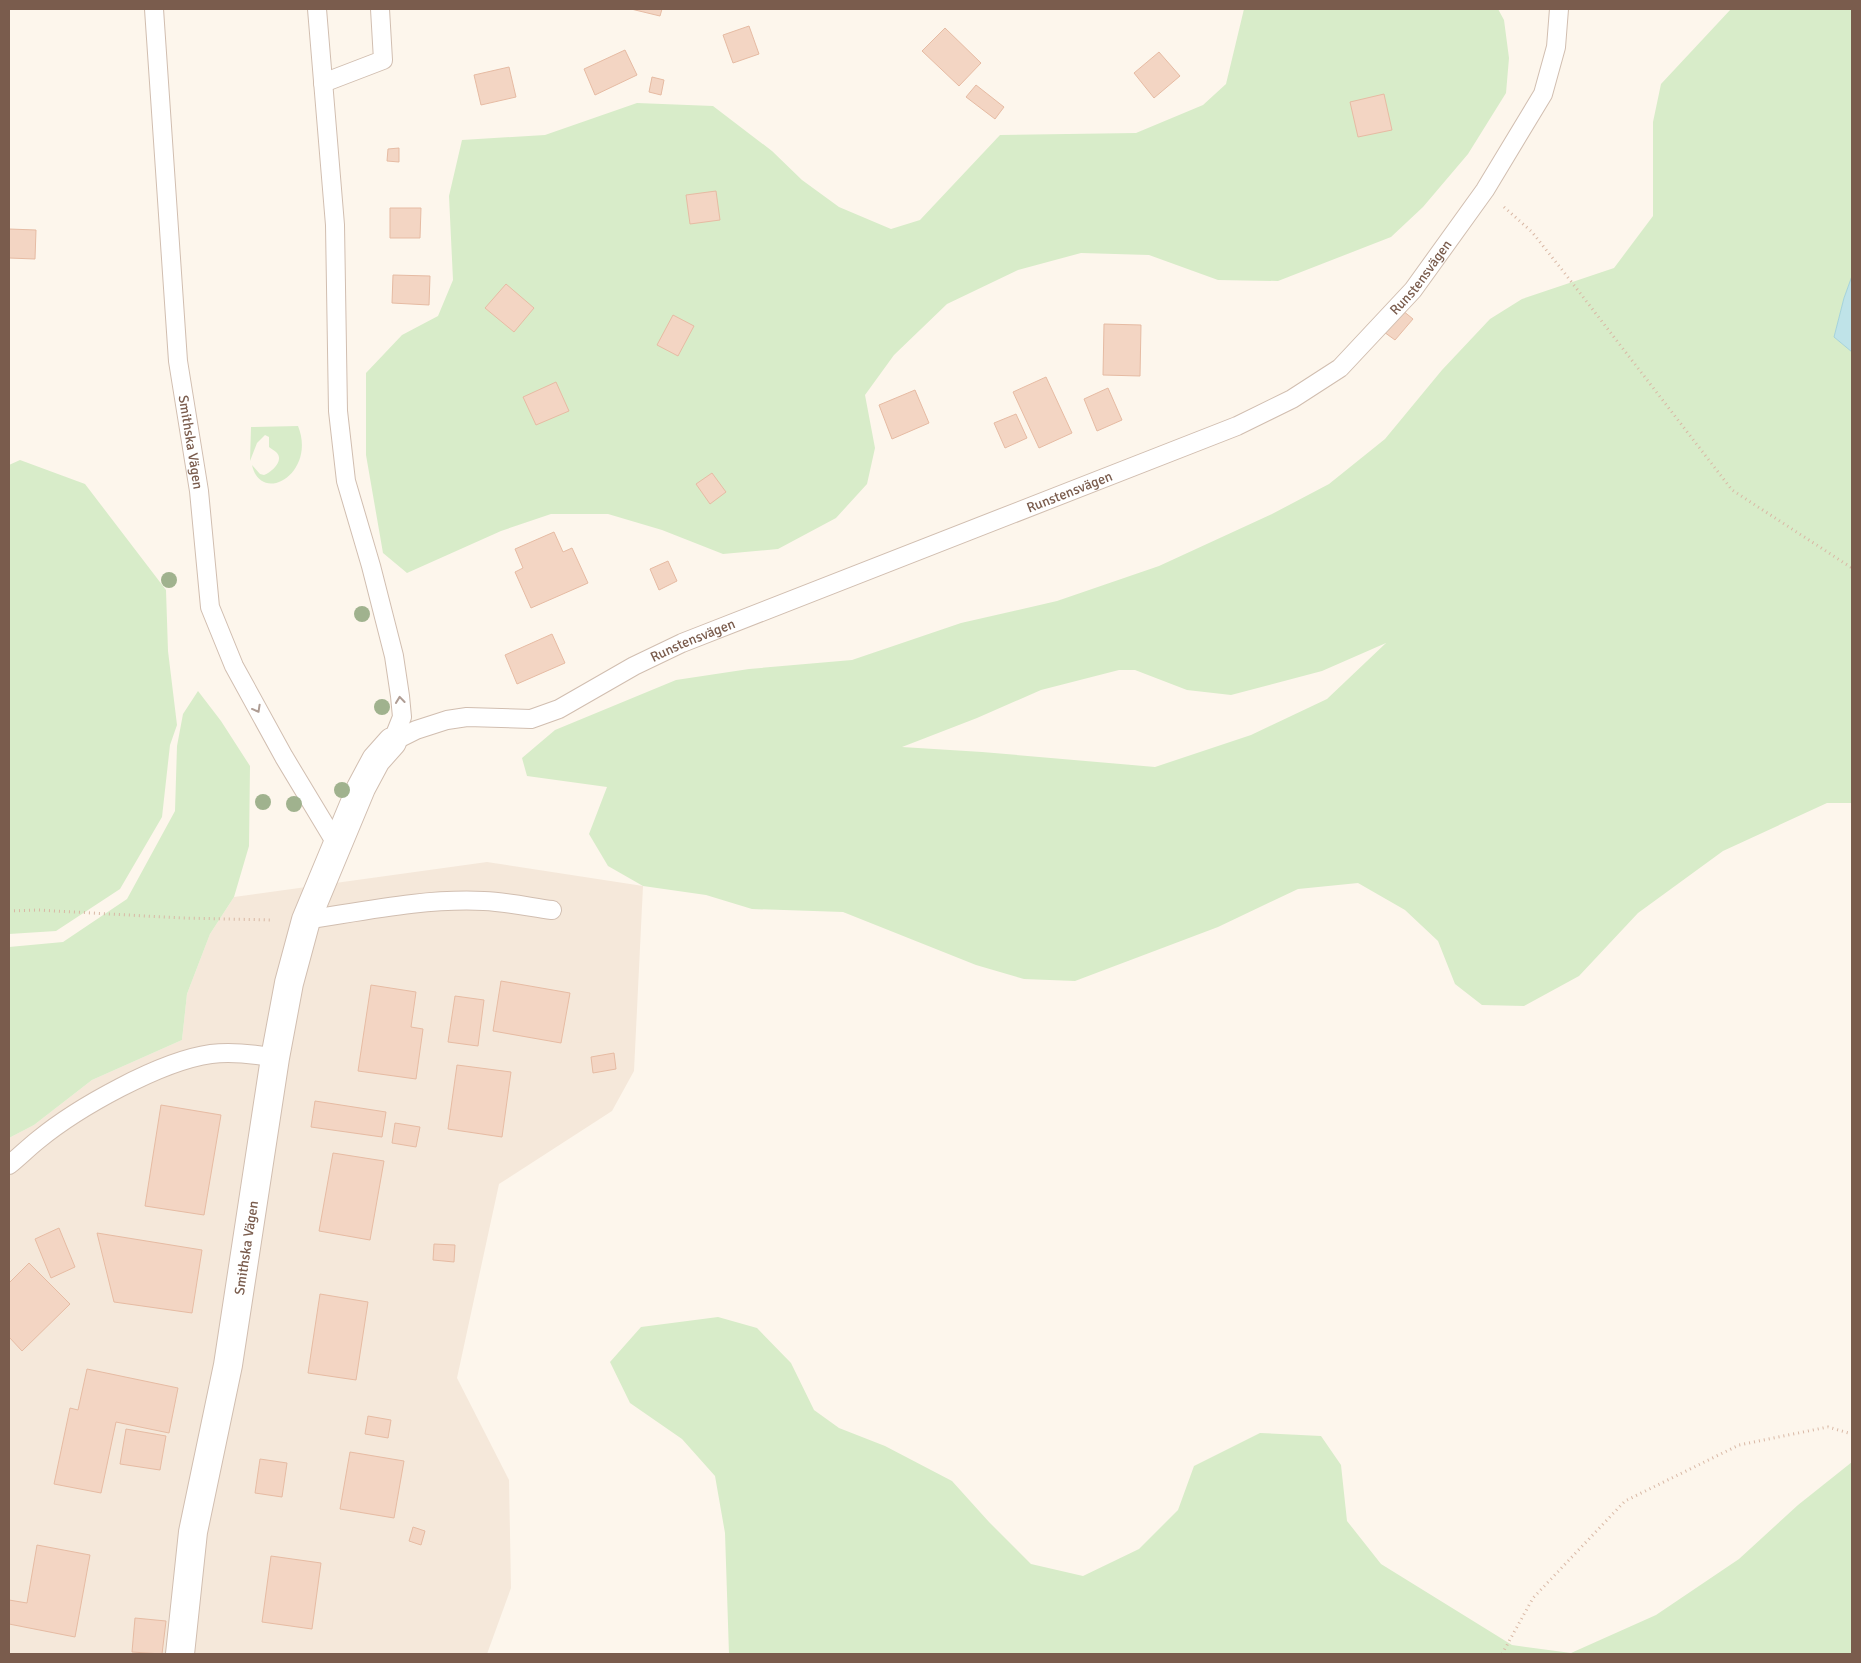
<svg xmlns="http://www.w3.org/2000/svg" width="1861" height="1663" font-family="Signika,sans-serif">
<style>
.residential{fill:#f5e8da}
.green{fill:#d8ecc9;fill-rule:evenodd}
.water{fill:#bfe3e8;stroke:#a5d3da}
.building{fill:#f3d5c3;stroke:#e6bba3}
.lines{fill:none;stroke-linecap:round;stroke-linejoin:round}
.service-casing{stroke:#d1beb0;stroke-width:20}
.minor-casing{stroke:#d1beb0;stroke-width:30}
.path{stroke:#d9b8a5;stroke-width:3;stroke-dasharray:1 4;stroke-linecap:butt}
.service{stroke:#fff;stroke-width:18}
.minor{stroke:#fff;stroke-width:28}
.tree{fill:#a0b28e}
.oneway{stroke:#af9d94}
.labels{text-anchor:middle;stroke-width:4;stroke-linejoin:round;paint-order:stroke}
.street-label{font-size:14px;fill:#7a5c4d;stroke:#fffaf3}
</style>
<rect width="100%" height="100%" fill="#fdf6ec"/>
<path class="residential" d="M 487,862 L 643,886 L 634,1071 L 612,1111 L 499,1184 L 457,1378 L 509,1480 L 511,1588 L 487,1654 L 9,1654 L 9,1138 L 34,1125 L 92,1080 L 182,1040 L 187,994 L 210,934 L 234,897 Z"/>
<path class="green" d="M 1244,9 L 1498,9 L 1504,20 L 1509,58 L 1506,93 L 1468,154 L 1423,207 L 1391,237 L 1278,281 L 1218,280 L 1149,255 L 1081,253 L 1018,270 L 947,304 L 894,355 L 865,395 L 875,448 L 867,484 L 836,518 L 778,549 L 723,554 L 662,530 L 608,514 L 551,514 L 501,531 L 407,573 L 383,553 L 366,455 L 366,373 L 402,335 L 438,316 L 453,280 L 449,196 L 462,140 L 545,135 L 637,103 L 713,106 L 772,151 L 802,180 L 839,207 L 891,229 L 920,220 L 1000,135 L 1136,133 L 1203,105 L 1226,84 Z
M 1731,9 L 1852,9 L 1852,276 L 1844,298 L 1834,337 L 1852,352 L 1852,803 L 1827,803 L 1723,851 L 1638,913 L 1579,976 L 1524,1006 L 1482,1005 L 1455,984 L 1438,941 L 1405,910 L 1358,883 L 1298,889 L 1218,927 L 1075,981 L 1024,979 L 976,965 L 843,912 L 752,909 L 706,895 L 643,886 L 608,866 L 589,834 L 607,787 L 527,776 L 522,758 L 555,730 L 676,680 L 749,669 L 852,660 L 961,623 L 1057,601 L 1159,566 L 1272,514 L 1329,484 L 1385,439 L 1442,370 L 1490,319 L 1522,299 L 1614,268 L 1653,216 L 1653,122 L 1661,84 ZM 1386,643 L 1327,699 L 1251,735 L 1155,767 L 982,752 L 902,747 L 977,718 L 1041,690 L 1119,670 L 1135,670 L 1187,690 L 1231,695 L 1322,671 Z
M 298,426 C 317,473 261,506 252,465 L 260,474 L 264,475 C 272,472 285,460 276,452 C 274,450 271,449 269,447 L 269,437 L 265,435 L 257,443 L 250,461 L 251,427 Z
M 20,460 L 85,484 L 166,590 L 168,651 L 177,725 L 170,745 L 162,817 L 120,889 L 56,931 L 9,934 L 9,465 Z
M 198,691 L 221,721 L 250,766 L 249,846 L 234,897 L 210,934 L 187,994 L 182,1040 L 92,1080 L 34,1125 L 9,1138 L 9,947 L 63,942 L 127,899 L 175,811 L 177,746 L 183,714 Z
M 718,1317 L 757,1328 L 791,1363 L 814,1410 L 839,1428 L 885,1446 L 952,1481 L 989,1522 L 1031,1564 L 1083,1576 L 1139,1549 L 1178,1510 L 1194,1466 L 1260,1433 L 1321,1436 L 1341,1465 L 1347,1521 L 1381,1564 L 1512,1645 L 1571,1653 L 1656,1615 L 1739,1559 L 1798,1505 L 1852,1462 L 1852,1654 L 729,1654 L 725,1533 L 715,1476 L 682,1439 L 630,1403 L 610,1362 L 641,1327 Z"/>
<path class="water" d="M 1852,276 L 1852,352 L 1834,337 L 1844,298 Z"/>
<path class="building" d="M 631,9 L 662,9 L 660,16 Z
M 749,26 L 759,54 L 733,63 L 723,35 Z
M 945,28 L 981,63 L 959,86 L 922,51 Z
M 625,50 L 637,75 L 595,95 L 584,69 Z
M 1159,52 L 1180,76 L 1154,98 L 1134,73 Z
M 509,67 L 516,97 L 481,105 L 474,75 Z
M 652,77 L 664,80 L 661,95 L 649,92 Z
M 976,85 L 1004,107 L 995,119 L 966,97 Z
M 1384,94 L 1392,130 L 1358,137 L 1350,102 Z
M 399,148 L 399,162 L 387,161 L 388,149 Z
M 716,191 L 720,220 L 690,224 L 686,195 Z
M 390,208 L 421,208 L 420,238 L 390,238 Z
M 9,229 L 36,230 L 35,259 L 9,258 Z
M 393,275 L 430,276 L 429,305 L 392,303 Z
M 506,284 L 534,308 L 514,332 L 485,308 Z
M 1402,310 L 1413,319 L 1395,340 L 1384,332 Z
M 673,315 L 694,326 L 678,356 L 657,345 Z
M 1104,324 L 1141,325 L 1140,376 L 1103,375 Z
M 1046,377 L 1072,433 L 1039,448 L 1013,392 Z
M 556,382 L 569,411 L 536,425 L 523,397 Z
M 1108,388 L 1122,420 L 1097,431 L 1084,399 Z
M 915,390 L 929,423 L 892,439 L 879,405 Z
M 1016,414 L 1027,438 L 1005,448 L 994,423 Z
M 712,473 L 726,492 L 710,504 L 696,484 Z
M 554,532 L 563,552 L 572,548 L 588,583 L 531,608 L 515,572 L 523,568 L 515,549 Z
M 668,561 L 677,581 L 659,590 L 650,569 Z
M 552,634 L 565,663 L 517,684 L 505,655 Z
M 501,981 L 570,993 L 561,1043 L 493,1031 Z
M 371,985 L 416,992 L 411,1027 L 423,1029 L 416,1079 L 358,1071 Z
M 455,996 L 484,1000 L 478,1046 L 448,1042 Z
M 614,1053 L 616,1069 L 593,1073 L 591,1057 Z
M 457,1065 L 511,1072 L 502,1137 L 448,1129 Z
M 315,1101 L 386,1112 L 382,1137 L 311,1127 Z
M 161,1105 L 221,1115 L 204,1215 L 145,1206 Z
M 395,1123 L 420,1127 L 416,1147 L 392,1143 Z
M 333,1153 L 384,1161 L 370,1240 L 319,1231 Z
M 59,1228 L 75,1267 L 51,1278 L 35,1239 Z
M 97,1233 L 202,1250 L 192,1313 L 114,1302 Z
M 434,1244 L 455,1245 L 454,1262 L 433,1260 Z
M 29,1263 L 70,1304 L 22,1351 L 9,1337 L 9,1283 Z
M 320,1294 L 368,1302 L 356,1380 L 308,1373 Z
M 87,1369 L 178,1388 L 169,1433 L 116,1422 L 101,1493 L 54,1484 L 70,1408 L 78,1410 Z
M 368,1416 L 391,1420 L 388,1438 L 365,1434 Z
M 126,1429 L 166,1436 L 160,1470 L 120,1464 Z
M 350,1452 L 404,1461 L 394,1518 L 340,1509 Z
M 260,1459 L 287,1463 L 282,1497 L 255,1493 Z
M 413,1527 L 425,1531 L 421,1545 L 409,1541 Z
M 37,1545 L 90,1555 L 75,1637 L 9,1624 L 9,1600 L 27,1603 Z
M 271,1556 L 321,1563 L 312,1629 L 262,1622 Z
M 135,1618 L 166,1621 L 162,1654 L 132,1652 Z"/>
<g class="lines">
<g class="service-casing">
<g id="service">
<path id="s1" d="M 154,9 L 178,361 L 199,491 L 210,607 L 234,666 L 284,757 L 337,845"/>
<path d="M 317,9 L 335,225 L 338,411 L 346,481 L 371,566 L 394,656 L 400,696 L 402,717 L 392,742"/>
<path d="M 323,83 L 383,60 L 380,9"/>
<path id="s2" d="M 392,742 L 416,730 L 447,720 L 467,717 L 531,719 L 559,709 L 634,666 L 682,643 L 1237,426 L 1292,399 L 1340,368 L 1413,290 L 1485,190 L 1543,94 L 1556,47 L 1559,9"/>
<path d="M 306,920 C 365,911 425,898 484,901 C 507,902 530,907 552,910"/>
<path d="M 9,1165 C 19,1157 28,1148 38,1140 C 77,1108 160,1061 211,1054 C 233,1051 254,1054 275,1058"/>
</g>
</g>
<g class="minor-casing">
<g id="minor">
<path id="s3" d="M 180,1654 L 193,1532 L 228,1365 L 275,1058 L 289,983 L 306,920 L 361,788 L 376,760 L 392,742"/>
</g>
</g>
<path class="path" d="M 1504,207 L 1532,232 L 1563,271 L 1732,490 L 1852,568
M 9,911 L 38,910 L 182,918 L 273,920
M 1502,1654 L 1533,1598 L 1625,1501 L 1739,1445 L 1828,1427 L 1852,1434"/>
<use href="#service" class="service"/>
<use href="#minor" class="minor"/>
</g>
<g class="tree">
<circle cx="169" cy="580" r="8"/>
<circle cx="362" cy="614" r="8"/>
<circle cx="382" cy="707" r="8"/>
<circle cx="342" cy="790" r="8"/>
<circle cx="263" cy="802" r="8"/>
<circle cx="294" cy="804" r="8"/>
</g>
<defs><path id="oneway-chevron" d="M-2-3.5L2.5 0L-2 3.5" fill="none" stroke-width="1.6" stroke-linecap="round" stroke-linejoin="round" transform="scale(1.25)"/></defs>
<g class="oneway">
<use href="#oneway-chevron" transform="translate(400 700) rotate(-96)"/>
<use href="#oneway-chevron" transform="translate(257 709) rotate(61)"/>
</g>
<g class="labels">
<g class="street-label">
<text dy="5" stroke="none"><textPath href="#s2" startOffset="1149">Runstensvägen</textPath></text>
<text dy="5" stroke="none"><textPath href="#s1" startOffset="435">Smithska Vägen</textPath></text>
<text dy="5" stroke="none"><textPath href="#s2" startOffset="729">Runstensvägen</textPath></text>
<text dy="5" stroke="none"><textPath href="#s2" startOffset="324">Runstensvägen</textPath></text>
<text dy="5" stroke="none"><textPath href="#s3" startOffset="412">Smithska Vägen</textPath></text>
</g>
</g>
<rect width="1861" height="1663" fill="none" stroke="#7a5c4d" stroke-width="20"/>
</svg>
